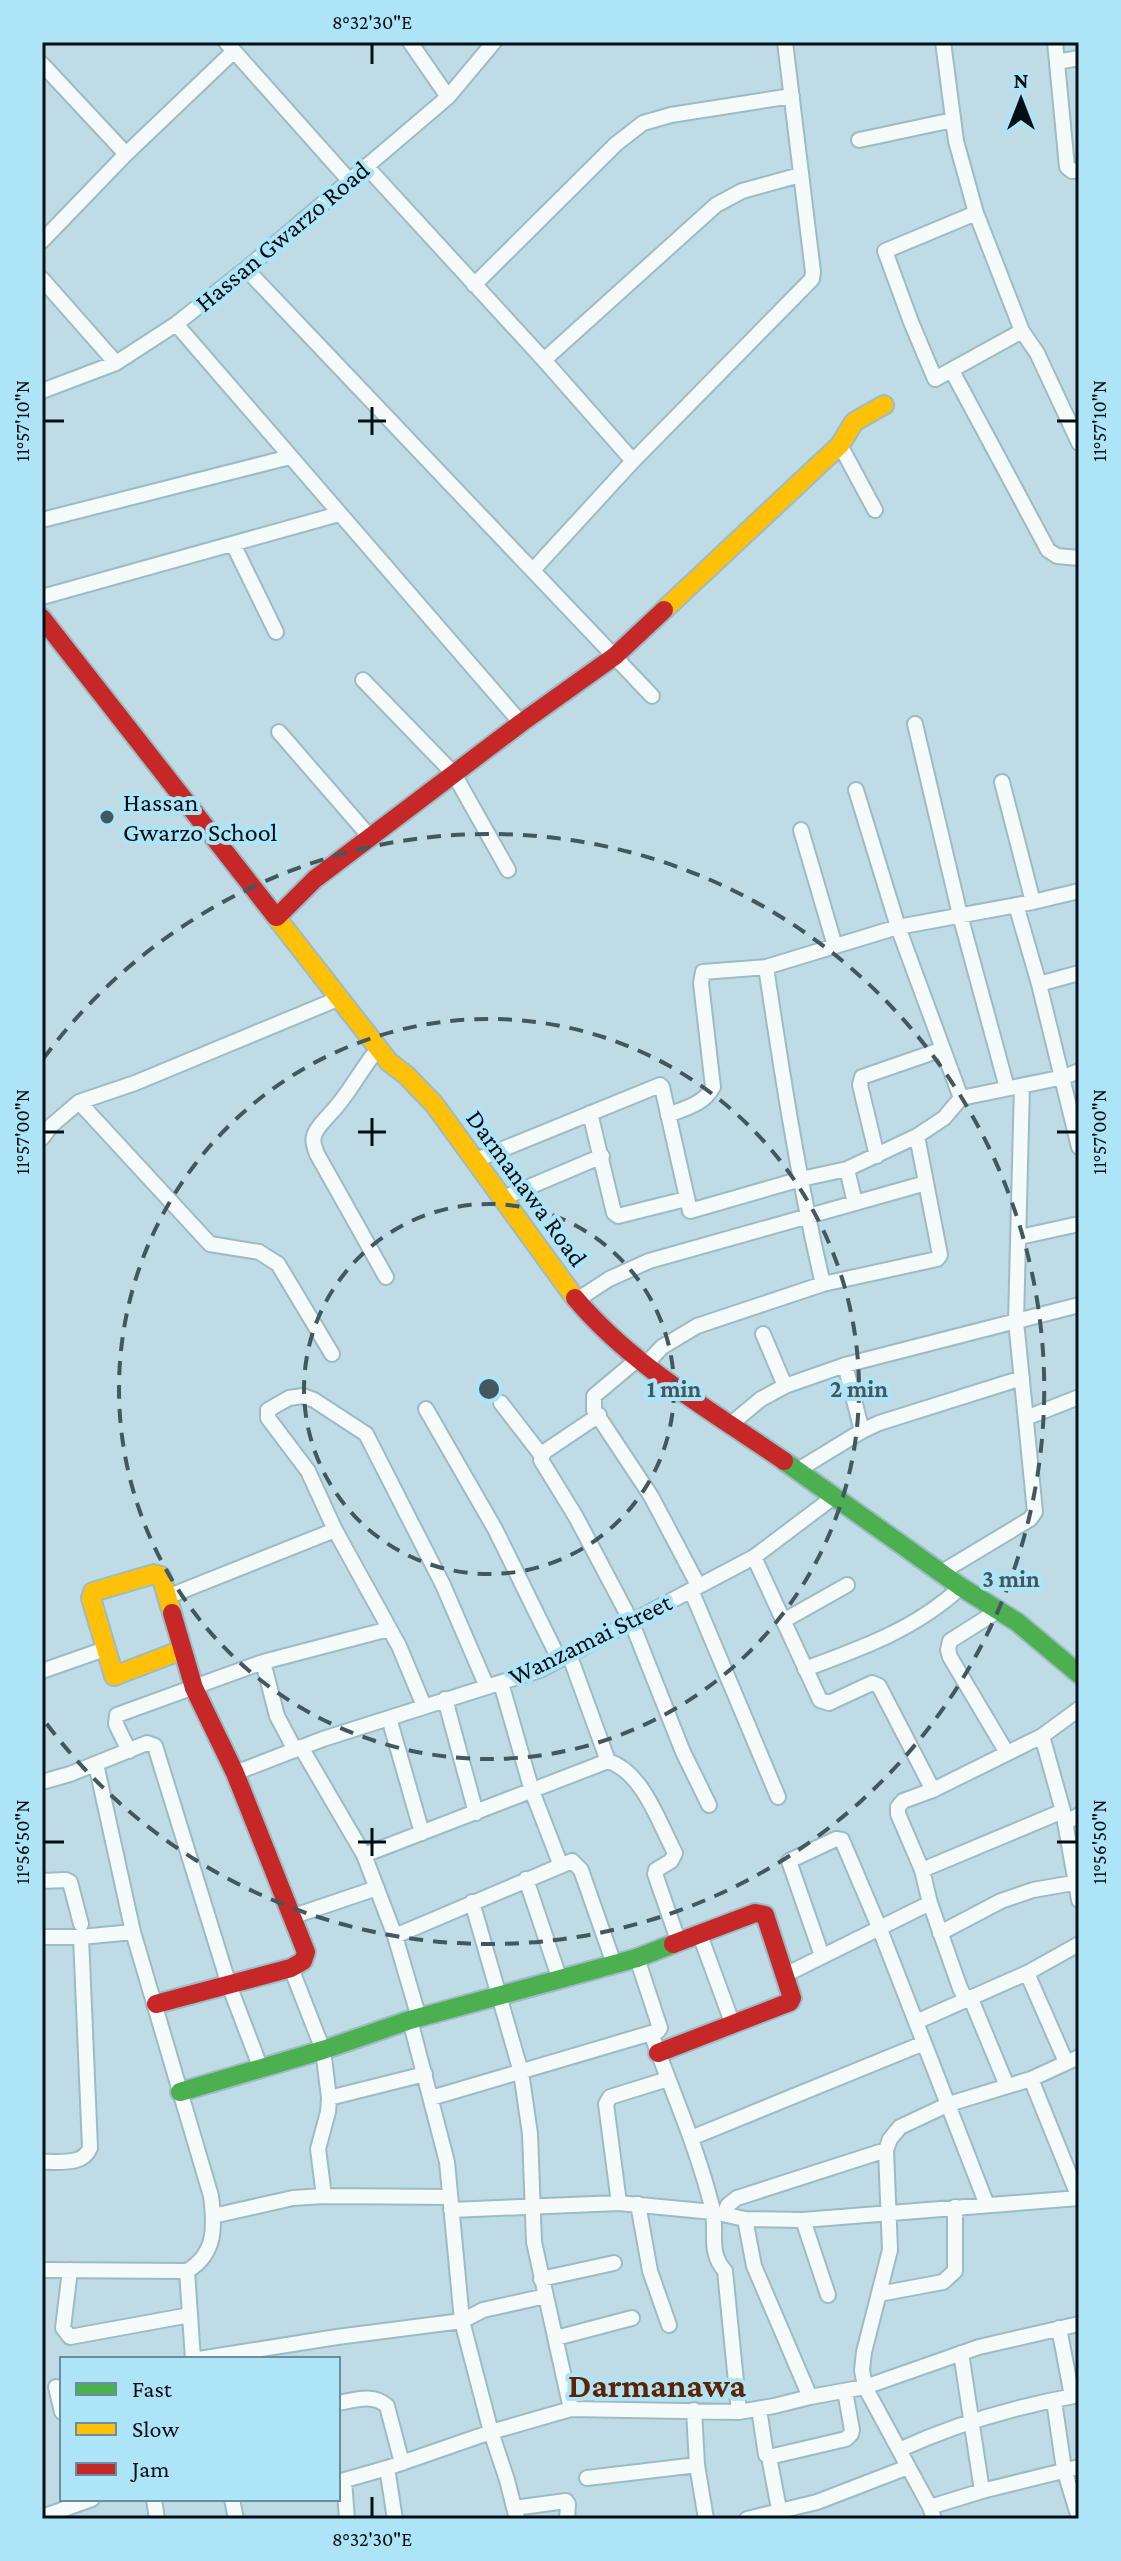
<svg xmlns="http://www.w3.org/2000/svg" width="1121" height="2561" font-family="'Crimson Pro',serif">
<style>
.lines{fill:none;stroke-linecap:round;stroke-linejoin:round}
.street-casing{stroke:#9cbbc5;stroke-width:18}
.fast-casing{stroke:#9cbbc5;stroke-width:22}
.slow-casing{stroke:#9cbbc5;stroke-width:22}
.jam-casing{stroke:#9cbbc5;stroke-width:22}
.street{stroke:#f5fafb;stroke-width:14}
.fast{stroke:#4caf50;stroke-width:18}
.slow{stroke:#ffc107;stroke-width:18}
.jam{stroke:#c62828;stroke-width:18}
.ticks{fill:none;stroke:#000f16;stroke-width:3}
.ring{fill:none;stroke:#43575f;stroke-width:4;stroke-dasharray:14 10}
.poi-dot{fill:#43575f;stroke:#aee4f7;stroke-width:3}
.labels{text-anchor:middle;stroke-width:8;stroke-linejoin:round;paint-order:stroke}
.street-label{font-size:26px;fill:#000f16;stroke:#aee4f7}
.poi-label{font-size:26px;fill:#000f16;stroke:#aee4f7;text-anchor:start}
.district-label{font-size:34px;font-weight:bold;fill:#612202;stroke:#aee4f7}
.centre{fill:#43575f;stroke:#aee4f7;stroke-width:4}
.ring-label{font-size:24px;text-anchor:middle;font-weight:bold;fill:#43575f;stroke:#aee4f7;stroke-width:8;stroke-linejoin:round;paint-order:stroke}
.neatline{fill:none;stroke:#000f16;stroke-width:3}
.ticks-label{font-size:20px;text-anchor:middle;fill:#000f16}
</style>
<rect width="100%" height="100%" fill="#bfdce6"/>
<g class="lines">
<g class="street-casing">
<path id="street" d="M 226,42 L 348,179
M 410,42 L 448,97
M 943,42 L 956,141 L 976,213 L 1022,331 L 1037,353 L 1079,443
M 1055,42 L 1067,167 L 1072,171 L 1079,170
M 1057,62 L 1079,58
M 42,64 L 126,154
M 859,140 L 953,120
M 366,166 L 544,360 L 633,461
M 976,213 L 885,251 L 911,322 L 935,379 L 1022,331
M 42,241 L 126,154 L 234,51
M 246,269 L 652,696
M 42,279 L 116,363
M 474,285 L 616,144 L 643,123 L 671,115 L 792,96
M 176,324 L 521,723
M 544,360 L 716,205 L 742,191 L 800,175
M 952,371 L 1048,550 L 1057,556 L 1079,558
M 42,391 L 116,363 L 176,324 L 246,269 L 448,97 L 494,42
M 840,445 L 875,510
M 42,520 L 290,457
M 233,544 L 276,632
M 533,570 L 633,461 L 812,279 L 813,272 L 785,42
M 42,597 L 339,514
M 363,680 L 454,774 L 508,870
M 915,724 L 960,915 L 1007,1088
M 279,732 L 370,837
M 1002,782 L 1033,902
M 856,790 L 898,927 L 961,1098
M 801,830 L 835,946
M 1016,905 L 1039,984 L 1079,1147
M 766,967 C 782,1073 798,1179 823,1284
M 1039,984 L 1079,973
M 378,1049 C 359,1071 350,1094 329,1115 C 324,1121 316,1128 314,1136 C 312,1142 315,1149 317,1154 L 386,1277
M 79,1102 L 210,1244 L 259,1252 L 278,1264 L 332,1354
M 590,1113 L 614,1213 L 618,1216 L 686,1199
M 668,1115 C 686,1108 704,1104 713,1087 L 701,983 L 703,972 L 766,967 L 898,927 L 1033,902 L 1079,891
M 42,1138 L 52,1125 L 79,1102 L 135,1083 L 340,998
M 877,1156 L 860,1085 L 862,1077 L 943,1049
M 476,1160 L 660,1085 L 662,1087 L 690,1211 L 801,1179 L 847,1169 L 917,1136 L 944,1118 L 961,1098 L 1064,1077 L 1079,1071
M 847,1169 L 855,1203
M 503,1198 L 602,1156
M 1020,1237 L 1079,1224
M 577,1300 L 609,1279 L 649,1261 L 926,1183
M 763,1334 L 785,1386
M 638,1359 L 594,1396 L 594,1410 L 651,1496 L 698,1585
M 645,1365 L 662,1347 L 697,1326 L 823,1284 L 937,1259 L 940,1255 L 917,1136
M 845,1365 L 862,1431
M 501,1403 L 542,1456
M 426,1409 L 495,1529 L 559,1659
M 599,1415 L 544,1452 L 541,1460 L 576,1517 L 631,1621 L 683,1752 L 709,1805
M 1026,1418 L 1079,1397
M 731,1424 L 761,1399 L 785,1386 L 845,1365 L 1079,1305
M 798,1470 L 862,1431 L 879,1423 L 1022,1378
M 754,1557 L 820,1700 L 829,1703 L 872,1683 L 879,1686 L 933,1790
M 942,1572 L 1030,1519 L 1035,1512 L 1016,1321 L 1022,1086
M 691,1590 L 778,1797
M 167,1597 L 335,1530
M 999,1610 L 950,1641 L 948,1650 L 950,1657 L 1007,1753
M 783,1621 L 847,1585
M 569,1654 L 608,1761
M 263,1662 L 277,1716 L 295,1750
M 805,1669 C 862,1648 916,1629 961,1587
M 42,1671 L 105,1649
M 501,1683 L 532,1791 L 561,1866
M 445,1699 L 476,1813
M 424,1706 L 399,1646 L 335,1530 L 308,1471 L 268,1418 L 268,1410 L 289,1398 L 303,1396 L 314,1400 L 366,1434 L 443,1585 L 487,1687
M 389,1718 L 422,1833
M 1042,1736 L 1063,1811 L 1079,1900
M 301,1747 L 364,1855 L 395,1936 L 419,2018
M 129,1751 L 116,1724 L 117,1715 L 263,1662 L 389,1629
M 235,1773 L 323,1739 L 540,1670 L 754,1557 L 835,1496
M 42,1782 L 70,1774 L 147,1743 L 155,1746 L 229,1985 L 261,2069
M 1065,1823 L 1079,1815
M 364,1855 L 608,1761 C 643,1772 659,1823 675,1853 L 671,1861 L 656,1870 L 655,1874 L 679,1943
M 922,1870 L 1063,1811
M 526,1879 L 560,1980
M 42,1881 L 66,1880 L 70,1882 L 81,1924
M 472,1902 L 521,2072 L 530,2134 L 534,2242 L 571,2409
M 291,1917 L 377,1888
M 940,1933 L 1001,1901 L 1033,1890 L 1079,1882
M 700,1935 L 733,2025
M 395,1936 L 572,1861 L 581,1870 L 614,1964
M 42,1937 L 81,1937 L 133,1932
M 822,1956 L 789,1861 L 836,1839 L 842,1840 L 879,1927 L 987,2205
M 291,1968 L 323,2050 L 329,2098 L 328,2112 L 318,2149 L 324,2196
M 1027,1973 L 1066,2062
M 785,1975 L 930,1903
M 410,2020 L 447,2162 L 462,2321 L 491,2432 L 507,2480 L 517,2519
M 916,2022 L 1027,1973 L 1079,1944
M 651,2033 C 672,2091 697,2147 712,2207 C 718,2230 707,2251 725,2271 L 739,2412
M 1031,2079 L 1079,2198
M 1007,2086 L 971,1999 L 963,1994 L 960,1988 L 930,1903 L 922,1870 L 898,1814 L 898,1807 L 903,1801 L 933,1790 L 1042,1736 L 1079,1709
M 329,2098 L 425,2074
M 431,2098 L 658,2031 L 660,2028 L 637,1958
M 691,2138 L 924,2043
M 42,2162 C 59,2161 83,2166 90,2148 L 81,1937
M 619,2203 L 606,2104 L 610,2097 L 668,2079
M 638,2204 L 650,2271 L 669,2325
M 451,2210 L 619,2203 L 713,2212 L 745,2219 L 803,2220 L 1079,2198
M 724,2214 L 728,2205 L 737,2198 L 886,2150
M 213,2216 L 293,2198 L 324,2196 L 450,2197
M 745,2219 L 754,2266 L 810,2397
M 803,2220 L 828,2295
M 42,2270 L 187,2271 C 216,2254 215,2227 211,2196 L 133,1932 L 96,1764
M 70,2270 L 63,2328 L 70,2337 L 190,2315
M 187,2271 L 193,2359
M 541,2279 L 614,2263
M 879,2294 L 943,2282 L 955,2271 L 955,2207
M 1059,2328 L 1072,2396
M 556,2338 L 632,2318
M 961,2353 L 982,2491
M 199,2359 L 337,2337 L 462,2321 L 483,2310 L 546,2296
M 56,2387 L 62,2412
M 1054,2401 L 1064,2469 L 1079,2518
M 338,2403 C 355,2400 373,2393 387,2406 L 402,2463
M 759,2409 L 766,2455 L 769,2457 L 779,2509
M 694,2410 L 697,2465 L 706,2519
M 899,2450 C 955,2424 1018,2406 1079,2395
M 769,2457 L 846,2439 L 851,2434 L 852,2430 L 845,2391
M 387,2468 L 395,2519
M 587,2478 L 697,2465
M 344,2481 L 347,2519
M 338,2482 L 387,2468 L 491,2432 L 571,2409 L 739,2412 L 774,2406 L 810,2397 L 865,2387 L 979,2347 L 1079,2324
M 154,2499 L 157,2519
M 232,2499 L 236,2519
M 930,2507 L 982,2491 L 1079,2467
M 514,2508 L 566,2501 L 568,2504 L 567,2519
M 42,2517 L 92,2499
M 747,2519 L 817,2502 L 908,2467
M 934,2519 L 930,2507 L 865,2387 L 862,2370 L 864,2352 L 890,2250 L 886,2150 L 890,2139 L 900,2127 L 949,2104 L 1031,2079 L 1079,2057"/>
</g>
<g class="fast-casing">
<path id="fast" d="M 784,1461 L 961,1587 L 1017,1622 L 1079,1674
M 180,2092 L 323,2050 L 410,2020 L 637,1958 L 673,1944"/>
</g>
<g class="slow-casing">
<path id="slow" d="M 664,610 L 840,445 L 854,422 L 884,405
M 276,917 L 389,1062 L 406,1075 L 434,1104 L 575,1298
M 172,1613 L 161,1576 L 154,1574 L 93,1592 L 91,1598 L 114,1676 L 182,1650"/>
</g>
<g class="jam-casing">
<path id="jam" d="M 42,618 L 276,917
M 277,917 L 315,879 L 521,723 L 615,656 L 664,610
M 575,1298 C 632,1366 712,1411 784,1461
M 156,2004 L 291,1968 L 303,1961 L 306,1952 L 235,1773 L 194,1688 L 172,1613
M 658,2053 L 790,2002 L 792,1998 L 765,1915 L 755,1913 L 673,1944"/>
</g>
<use href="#street" class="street"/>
<use href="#fast" class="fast"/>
<use href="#slow" class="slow"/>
<use href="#jam" class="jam"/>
</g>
<path class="ticks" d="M 372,44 L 372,64M 372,407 L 372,435M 44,421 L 64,421M 358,421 L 386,421M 1057,421 L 1077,421M 372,1118 L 372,1146M 44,1132 L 64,1132M 358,1132 L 386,1132M 1057,1132 L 1077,1132M 372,1828 L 372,1856M 44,1842 L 64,1842M 358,1842 L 386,1842M 1057,1842 L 1077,1842M 372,2497 L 372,2517"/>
<g class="ring">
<circle cx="489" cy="1389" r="185"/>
<circle cx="489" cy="1389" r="370"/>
<path d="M43 1059A555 555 0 1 1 43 1719"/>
</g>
<circle class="poi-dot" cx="107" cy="817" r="8"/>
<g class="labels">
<g class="street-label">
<text transform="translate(282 236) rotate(-40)" y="9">Hassan Gwarzo Road</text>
<text transform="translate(527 1188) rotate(54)" y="9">Darmanawa Road</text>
<text transform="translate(590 1639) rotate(-26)" y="9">Wanzamai Street</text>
</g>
<g class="poi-label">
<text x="123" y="811">Hassan<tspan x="123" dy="30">Gwarzo School</tspan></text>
</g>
<g class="district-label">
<text x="657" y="2397">Darmanawa</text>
</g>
</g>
<circle cx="489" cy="1389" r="12" class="centre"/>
<g class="ring-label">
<text x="674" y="1397">1 min</text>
<text x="859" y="1397">2 min</text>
<text x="1011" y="1587">3 min</text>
</g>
<rect width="1121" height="2561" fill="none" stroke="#aee4f7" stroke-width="88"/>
<rect x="60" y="2357" width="280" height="144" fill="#aee4f7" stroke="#688f9d" stroke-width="2"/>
<rect x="76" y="2383" width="40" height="12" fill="#4caf50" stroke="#688f9d" stroke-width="2"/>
<text x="132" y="2397" font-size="24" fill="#000f16">Fast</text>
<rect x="76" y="2423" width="40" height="12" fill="#ffc107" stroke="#688f9d" stroke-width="2"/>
<text x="132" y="2437" font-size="24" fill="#000f16">Slow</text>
<rect x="76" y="2463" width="40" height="12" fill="#c62828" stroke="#688f9d" stroke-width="2"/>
<text x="132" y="2477" font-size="24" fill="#000f16">Jam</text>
<g transform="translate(1021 100)" stroke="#aee4f7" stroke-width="6" paint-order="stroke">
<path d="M0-6L14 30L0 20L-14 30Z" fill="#000f16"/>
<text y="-12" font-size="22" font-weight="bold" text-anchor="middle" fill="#000f16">N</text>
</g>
<rect x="44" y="44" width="1033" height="2473" class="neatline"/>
<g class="ticks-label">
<text x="372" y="29">8°32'30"E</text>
<text transform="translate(22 421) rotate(-90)" y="7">11°57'10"N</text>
<text transform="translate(1099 421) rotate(-90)" y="7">11°57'10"N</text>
<text transform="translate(22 1132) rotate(-90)" y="7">11°57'00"N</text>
<text transform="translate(1099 1132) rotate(-90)" y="7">11°57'00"N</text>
<text transform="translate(22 1842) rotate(-90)" y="7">11°56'50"N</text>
<text transform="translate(1099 1842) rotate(-90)" y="7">11°56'50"N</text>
<text x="372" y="2546">8°32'30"E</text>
</g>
</svg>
